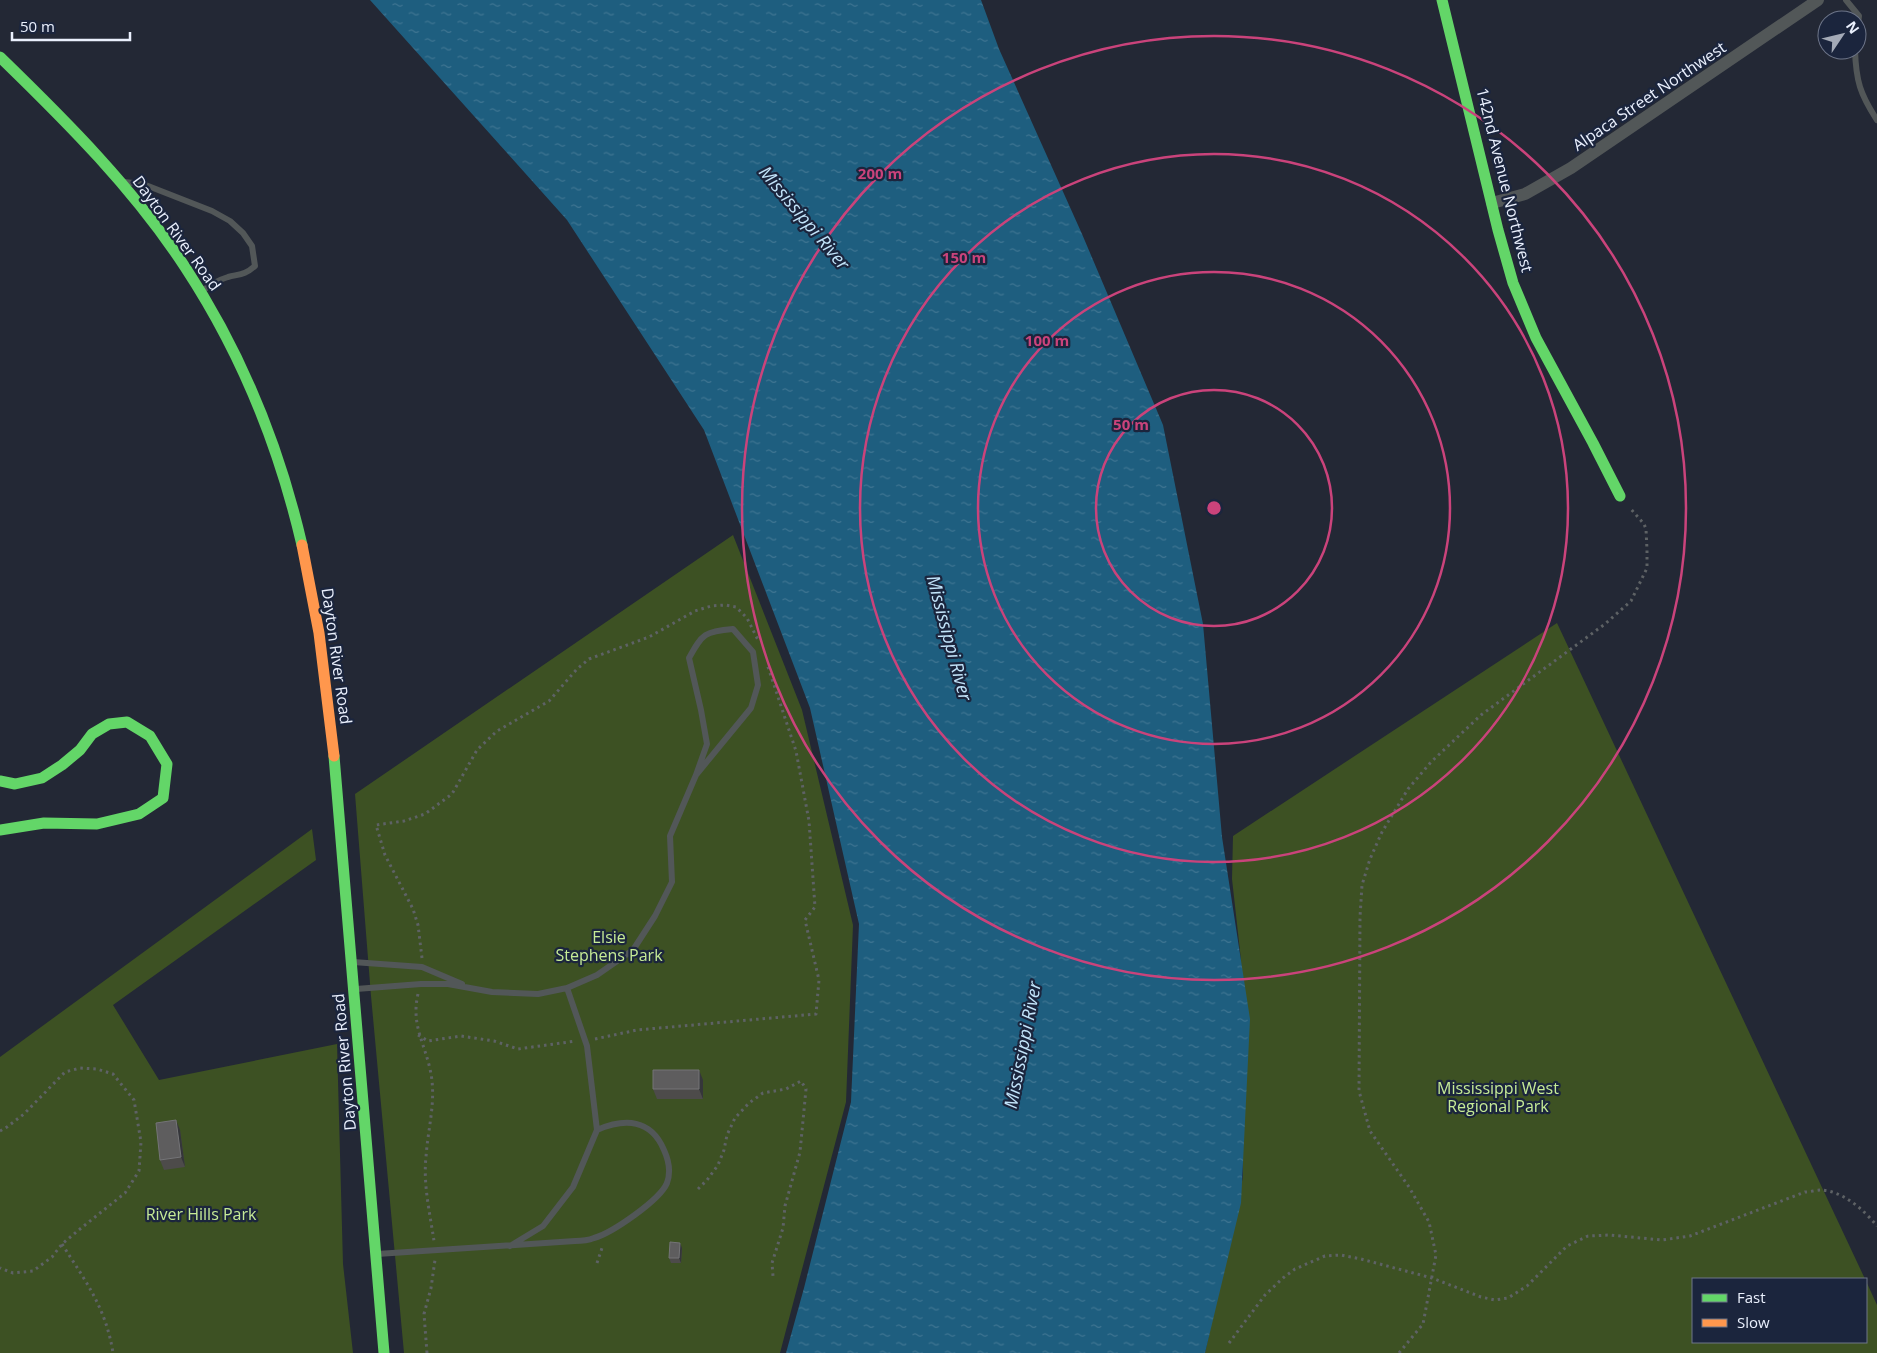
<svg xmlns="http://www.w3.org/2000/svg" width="1877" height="1353" font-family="'Open Sans',sans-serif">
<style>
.green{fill:#3d5123}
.water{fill:url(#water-ripples)}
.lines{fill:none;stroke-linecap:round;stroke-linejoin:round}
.path{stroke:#5e6265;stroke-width:3;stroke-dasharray:2.5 4;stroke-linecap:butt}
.lane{stroke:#525758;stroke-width:6}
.street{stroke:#525758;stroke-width:12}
.fast{stroke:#63d668;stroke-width:11}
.slow{stroke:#ff974d;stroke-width:11}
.wall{fill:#4d4b4a}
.shaded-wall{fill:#35363a}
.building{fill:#5e5d5e;stroke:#747477}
.ring{fill:none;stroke:#ca437b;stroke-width:2.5}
.labels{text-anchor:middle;stroke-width:4.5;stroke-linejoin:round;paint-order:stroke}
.street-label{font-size:16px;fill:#eaf0fd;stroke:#1b253d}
.park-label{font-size:16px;fill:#c6eb96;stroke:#1b253d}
.water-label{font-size:18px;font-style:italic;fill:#c3e5fb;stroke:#1b253d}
.centre{fill:#ca437b;stroke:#1b253d;stroke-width:2.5}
.ring-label{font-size:15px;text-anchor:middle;font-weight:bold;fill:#ca437b;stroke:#1b253d;stroke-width:4.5;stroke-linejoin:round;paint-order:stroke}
</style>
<defs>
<pattern id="water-ripples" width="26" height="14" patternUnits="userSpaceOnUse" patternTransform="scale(1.25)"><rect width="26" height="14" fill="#1e5e7f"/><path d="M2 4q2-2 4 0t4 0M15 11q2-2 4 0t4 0" fill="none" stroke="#3f7592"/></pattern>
</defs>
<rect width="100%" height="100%" fill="#232835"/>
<path class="green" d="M 733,535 L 802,710 L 853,925 L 846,1102 L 780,1353 L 404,1353 L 371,996 L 355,794 Z
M 1557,623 L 1865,1279 L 1693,1279 L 1693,1342 L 1866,1342 L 1866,1281 L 1877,1305 L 1877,1353 L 1205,1353 L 1243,1177 L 1241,960 L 1232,879 L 1233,836 Z
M 312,829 L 316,860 L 113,1005 L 159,1080 L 337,1044 L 343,1264 L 353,1353 L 0,1353 L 0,1057 Z"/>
<path class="water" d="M 370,0 L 981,0 L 999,49 L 1082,234 L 1163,425 L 1203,624 L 1222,837 L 1250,1019 L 1241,1203 L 1205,1353 L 786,1353 L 804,1288 L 851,1102 L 859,924 L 810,708 L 704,430 L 567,220 Z"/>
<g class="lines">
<path class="path" d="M 422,958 L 418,925 L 413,909 L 385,855 L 376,825 L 404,821 L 425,814 L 452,794 L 477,750 L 497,731 L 549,701 L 577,669 L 589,659 L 649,637 L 695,611 L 711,606 L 725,605 L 736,607 L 747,618 L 758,640
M 418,994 C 411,1024 424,1042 430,1069 C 437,1099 428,1127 426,1157 C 423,1184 430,1214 434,1241
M 418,1035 L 428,1041 L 461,1036 L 494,1041 L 518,1049 L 576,1041
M 595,1039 L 637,1030 L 816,1014 L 819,980 L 805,920 L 815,907 L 809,821 L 796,751 L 767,664
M 0,1131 L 7,1127 L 24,1114 L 65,1072 L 80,1068 L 97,1069 L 113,1074 L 134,1100 L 141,1142 L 139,1171 L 125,1193 L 80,1229 L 62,1244 L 52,1257 L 33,1271 L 13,1273 L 0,1268
M 698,1189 L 707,1180 L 718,1165 L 724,1150 L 727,1135 L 735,1118 L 749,1103 L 763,1093 L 786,1089 L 801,1081 L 806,1089 L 800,1152 L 785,1206 L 783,1228 L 772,1263 L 773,1276
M 62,1244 C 86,1282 106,1308 113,1353
M 597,1263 L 602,1248 L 602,1245
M 1229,1343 L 1265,1295 L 1283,1278 L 1295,1269 L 1325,1256 L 1341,1255 L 1361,1259 L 1432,1278 L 1481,1297 L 1495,1300 L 1508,1298 L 1527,1286 L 1567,1246 L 1588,1236 L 1610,1235 L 1662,1240 L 1690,1236 L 1805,1192 C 1810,1192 1816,1190 1821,1190 C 1843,1191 1864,1210 1877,1226
M 427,1353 L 424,1314 L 431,1288 L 435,1260
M 1399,1353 L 1423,1324 L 1436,1255 L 1429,1222 L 1409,1187 L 1370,1131 L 1359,1091 L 1360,917 L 1362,885 L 1370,859 L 1382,832 L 1408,789 L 1431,762 L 1481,715 L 1605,624 L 1631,601 L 1647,568 L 1647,550 L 1646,529 L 1644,524 L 1630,508"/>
<path class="lane" d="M 1846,0 L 1859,16 L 1857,32
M 1855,50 C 1856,81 1860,94 1877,120
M 124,182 L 143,184 L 212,211 L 230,221 L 243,233 L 252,246 L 255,266 C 245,275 240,274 228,277 C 218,280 210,285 202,291
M 353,962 L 422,967 L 462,984
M 567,988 L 597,975 L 633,950 L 655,916 L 672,882 L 670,836 L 696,775 L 751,708 L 758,685 L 753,652 L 733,629 C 705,631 702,634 689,658 L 701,710 L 707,744 L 696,775
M 356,989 L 421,984 L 448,984 L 492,992 L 538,994 L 567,988 L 587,1046 L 597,1130
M 377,1254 L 575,1241 C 582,1241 589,1240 594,1238 C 612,1233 660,1200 667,1183 C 671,1172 669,1161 664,1150 C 651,1119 625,1118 597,1130 L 573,1187 L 543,1226 L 510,1246"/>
<path class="street" d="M 1492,203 L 1525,194 L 1571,168 L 1818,0"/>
<path class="fast" d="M 1442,0 L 1498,230 L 1513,283 L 1536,338 L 1593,443 L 1620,496
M 0,57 C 67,122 134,189 185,267 C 241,352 279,446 302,545
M 334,756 L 384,1353
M 0,781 L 15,784 L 42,778 L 62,765 L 80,750 L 92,734 L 109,724 L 127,722 L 150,736 L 167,764 L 163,798 L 139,814 L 97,824 L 44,823 L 0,830"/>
<path class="slow" d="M 302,545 L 319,633 L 334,756"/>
</g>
<path class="wall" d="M 703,1080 L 703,1099 L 657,1099 L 653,1089 Z
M 180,1130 L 185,1167 L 164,1170 L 160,1160 Z
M 682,1248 L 681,1263 L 671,1263 L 669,1258 Z"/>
<path class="shaded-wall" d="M 699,1070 L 703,1080 L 703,1099 L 699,1089 Z
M 176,1120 L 180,1130 L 185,1167 L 181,1157 Z
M 680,1243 L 682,1248 L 681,1263 L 679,1258 Z"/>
<path class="building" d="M 653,1070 L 699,1070 L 699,1089 L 653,1089 Z
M 176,1120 L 181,1157 L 160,1160 L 156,1123 Z
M 670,1242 L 680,1243 L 679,1258 L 669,1258 Z"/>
<g class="ring">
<circle cx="1214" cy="508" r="118"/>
<circle cx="1214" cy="508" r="236"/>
<circle cx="1214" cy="508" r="354"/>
<circle cx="1214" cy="508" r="472"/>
</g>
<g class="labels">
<g class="street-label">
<text transform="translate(1649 96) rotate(-34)" y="6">Alpaca Street Northwest</text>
<text transform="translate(1505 180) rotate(76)" y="6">142nd Avenue Northwest</text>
<text transform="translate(177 233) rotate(54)" y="6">Dayton River Road</text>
<text transform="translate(337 656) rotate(82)" y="6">Dayton River Road</text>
<text transform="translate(344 1062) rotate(-95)" y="6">Dayton River Road</text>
</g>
<g class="park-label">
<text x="609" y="943">Elsie<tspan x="609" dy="18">Stephens Park</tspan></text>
<text x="1498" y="1094">Mississippi West<tspan x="1498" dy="18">Regional Park</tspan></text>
<text x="201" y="1220">River Hills Park</text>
</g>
<g class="water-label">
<text transform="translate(804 218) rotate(50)" y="6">Mississippi River</text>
<text transform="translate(949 638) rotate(75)" y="6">Mississippi River</text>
<text transform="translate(1023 1045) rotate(-79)" y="6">Mississippi River</text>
</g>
</g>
<circle cx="1214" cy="508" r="8" class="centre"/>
<g class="ring-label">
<text x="880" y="179">200 m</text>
<text x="964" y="263">150 m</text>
<text x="1047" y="346">100 m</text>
<text x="1131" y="430">50 m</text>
</g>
<rect x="1692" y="1278" width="175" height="65" fill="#1b253d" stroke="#6e768a"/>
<rect x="1702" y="1294" width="25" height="8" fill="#63d668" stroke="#6e768a"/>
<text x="1737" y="1303" font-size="15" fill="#eaf0fd">Fast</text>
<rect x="1702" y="1319" width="25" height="8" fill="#ff974d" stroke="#6e768a"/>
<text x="1737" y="1328" font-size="15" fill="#eaf0fd">Slow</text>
<g transform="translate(1842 35) rotate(55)"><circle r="24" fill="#1b253d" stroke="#6e768a"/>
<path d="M0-4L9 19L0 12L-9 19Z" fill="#a4aab7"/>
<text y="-8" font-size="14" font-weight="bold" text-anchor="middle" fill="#eaf0fd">N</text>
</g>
<path d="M12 32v8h118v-8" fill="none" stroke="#eaf0fd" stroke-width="2.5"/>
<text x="20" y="32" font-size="15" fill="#eaf0fd" stroke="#1b253d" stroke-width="4" paint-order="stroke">50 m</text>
</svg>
